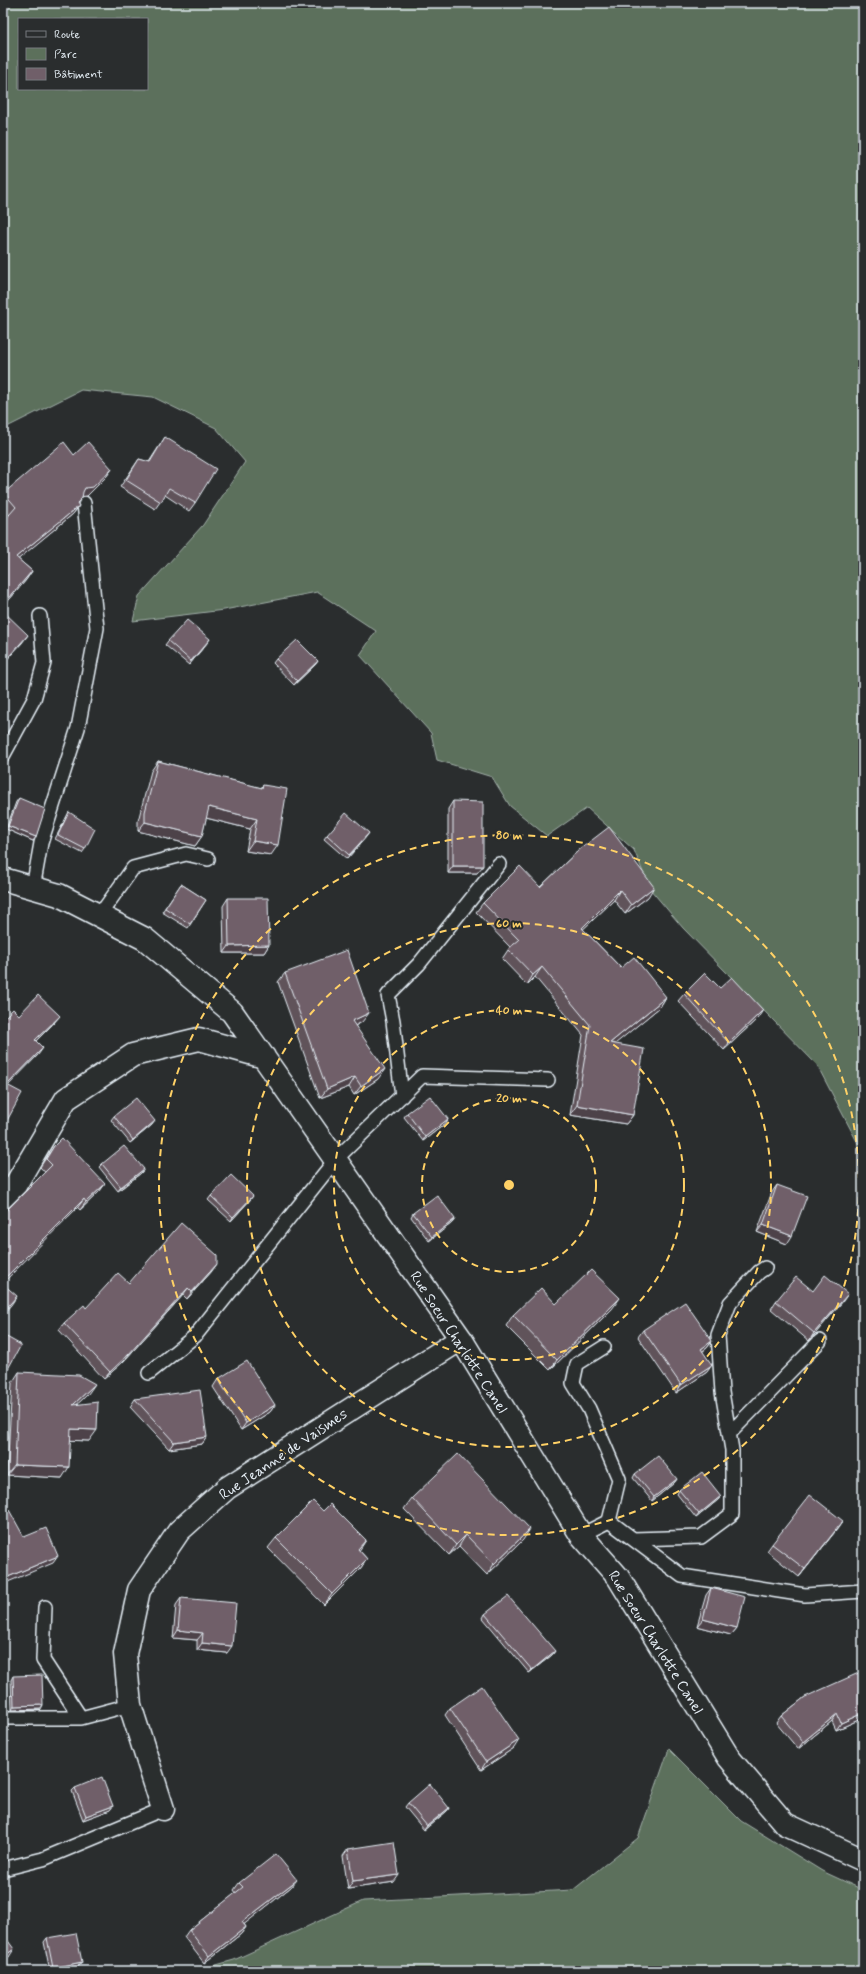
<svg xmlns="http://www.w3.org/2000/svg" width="866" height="1974" font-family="Mynerve,sans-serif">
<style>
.green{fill:#5c705b;stroke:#a2b0aa;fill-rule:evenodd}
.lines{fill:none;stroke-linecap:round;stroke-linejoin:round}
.service-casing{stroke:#e8f1f8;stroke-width:16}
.minor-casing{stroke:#e8f1f8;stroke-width:25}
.service{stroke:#2a2d2e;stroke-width:13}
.minor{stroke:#2a2d2e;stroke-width:22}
.wall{fill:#60525a;stroke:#e8f1f8}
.shaded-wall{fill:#4e424a;stroke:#e8f1f8}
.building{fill:#705f69;stroke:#e8f1f8}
.ring{fill:none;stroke:#ffd166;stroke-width:2;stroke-dasharray:7 5}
.labels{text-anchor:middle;stroke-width:4;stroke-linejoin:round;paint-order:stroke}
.street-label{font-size:15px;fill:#e8f1f8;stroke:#2a2d2e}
.centre{fill:#ffd166;stroke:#2a2d2e;stroke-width:2}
.ring-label{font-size:12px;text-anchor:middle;font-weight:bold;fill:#ffd166;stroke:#2a2d2e;stroke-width:4;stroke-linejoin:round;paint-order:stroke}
</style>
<rect width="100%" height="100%" fill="#2a2d2e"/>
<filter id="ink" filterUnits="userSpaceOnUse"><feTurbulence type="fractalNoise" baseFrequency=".025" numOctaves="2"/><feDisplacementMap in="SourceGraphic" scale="8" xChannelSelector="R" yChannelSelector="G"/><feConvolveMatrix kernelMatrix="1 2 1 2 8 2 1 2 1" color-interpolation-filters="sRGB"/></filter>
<g filter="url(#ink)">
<path class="green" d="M 3,3 L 863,3 L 863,1153 L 817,1065 L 683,928 L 650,889 L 634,850 L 587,808 L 547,836 L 510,806 L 492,777 L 437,760 L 431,733 L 360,655 L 376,631 L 317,592 L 224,610 L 133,621 L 139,596 L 203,525 L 245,462 L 216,428 L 153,397 L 81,390 L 3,429 ZM 19,19 L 147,19 L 147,89 L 19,89 Z
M 669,1749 L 741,1821 L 822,1871 L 863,1890 L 863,1971 L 195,1971 L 234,1960 L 363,1901 L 573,1890 L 638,1838 Z"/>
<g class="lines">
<g class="service-casing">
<path id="service" d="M 3,756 L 34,699 L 44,663 L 40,616
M 33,888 L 41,843 L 78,728 L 97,628 L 84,503
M 99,916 L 133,868 L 186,854 L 208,859
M 402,1096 L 393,1021 L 388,995 L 419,964 L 499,864
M 604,1347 L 577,1364 L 573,1383 L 589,1409 L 619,1479 L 609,1521
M 149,1373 L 195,1336 L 336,1159 L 422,1076 L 548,1080
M 729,1434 L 820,1341
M 581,1535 L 609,1521 L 682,1576 L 805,1595 L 863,1591
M 633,1539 L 701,1537 L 732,1514 L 732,1450 L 722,1392 L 718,1335 L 730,1303 L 759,1272 L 765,1268
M 45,1607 L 43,1660 L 81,1718
M 3,1718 L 81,1718 L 130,1705
M 3,1869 L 43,1859 L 163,1809"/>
</g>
<g class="minor-casing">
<path id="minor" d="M 3,879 L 59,895 L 145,939 L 232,1012 L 461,1339 L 581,1535 L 618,1577 L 729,1758 L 785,1824 L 863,1860
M 3,1197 L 16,1184 L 66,1099 L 133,1055 L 199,1039 L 264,1057
M 163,1809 L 130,1705 L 125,1654 L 139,1590 L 179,1531 L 227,1488 L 461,1339"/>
</g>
<use href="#service" class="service"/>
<use href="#minor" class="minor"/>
</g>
<path class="wall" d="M 165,437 L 195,503 L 189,511 L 165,495 L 155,509 L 120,487 L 139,459 L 149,462 Z
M 74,455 L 112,469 L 106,477 L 87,496 L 82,496 L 78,504 L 79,506 L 73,514 L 18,559 L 32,571 L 26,580 L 3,607 L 9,515 L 3,507 L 3,494 L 4,493 Z
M 168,641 L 207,643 L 189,665 L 165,645 Z
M 276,659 L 318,661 L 315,665 L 294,685 L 273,663 Z
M 158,761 L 261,788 L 263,785 L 271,855 L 246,851 L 250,829 L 206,818 L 202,836 L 195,846 L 138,831 L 138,821 L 151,771 Z
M 19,798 L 33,841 L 6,829 L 16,802 Z
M 453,801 L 477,873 L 448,873 L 448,809 Z
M 69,812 L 85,849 L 82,853 L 55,839 L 67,816 Z
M 327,835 L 366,837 L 347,859 L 324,839 Z
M 579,850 L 648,897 L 625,914 L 614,900 L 583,929 L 621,968 L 666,997 L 660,1007 L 614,1044 L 633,1115 L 626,1124 L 570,1115 L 583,1035 L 535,977 L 527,985 L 502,959 L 510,947 L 476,912 L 483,903 L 540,887 Z
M 181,884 L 206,900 L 188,928 L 162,912 Z
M 228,898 L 269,945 L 264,953 L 224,953 L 223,906 Z
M 285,973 L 362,1022 L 355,1026 L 378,1079 L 354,1095 L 349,1087 L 320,1098 L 278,982 Z
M 720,988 L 758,1018 L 724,1050 L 678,1001 L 684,994 Z
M 407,1113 L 448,1119 L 446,1123 L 423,1141 L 404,1117 Z
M 114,1116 L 152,1125 L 130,1143 L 111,1120 Z
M 54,1146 L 105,1184 L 99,1192 L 80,1210 L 40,1167 Z
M 102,1164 L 144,1169 L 141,1173 L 118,1191 L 99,1167 Z
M 777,1185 L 787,1244 L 757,1232 L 772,1192 Z
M 211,1196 L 250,1200 L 231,1221 L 208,1200 Z
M 413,1213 L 455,1219 L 452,1223 L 429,1241 L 411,1217 Z
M 212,1271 L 187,1299 L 183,1295 L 124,1361 L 104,1379 L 59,1330 L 64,1323 L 86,1308 L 129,1283 Z
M 813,1291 L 843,1301 L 809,1341 L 771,1309 L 776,1301 Z
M 612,1309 L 550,1370 L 506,1326 L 513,1315 Z
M 643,1330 L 712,1341 L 707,1348 L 702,1352 L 707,1372 L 676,1393 L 638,1337 Z
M 19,1372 L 88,1394 L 77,1404 L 89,1441 L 70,1440 L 62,1478 L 7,1475 L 12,1383 Z
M 218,1379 L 275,1405 L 270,1412 L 241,1430 L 213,1387 Z
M 135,1399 L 207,1437 L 202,1444 L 169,1449 L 130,1407 Z
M 635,1474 L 677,1479 L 674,1483 L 652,1501 L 633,1478 Z
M 679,1490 L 721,1496 L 719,1499 L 696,1518 L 677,1494 Z
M 412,1498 L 523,1540 L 487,1575 L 459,1546 L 449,1555 L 404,1509 Z
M 323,1511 L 366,1540 L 359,1550 L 367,1559 L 360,1569 L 324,1605 L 268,1548 L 276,1538 Z
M 838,1528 L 799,1577 L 767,1551 L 772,1544 Z
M 711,1588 L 737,1628 L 731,1635 L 697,1626 L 706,1595 Z
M 181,1598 L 227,1653 L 197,1650 L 197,1640 L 173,1638 L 176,1605 Z
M 485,1614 L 555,1651 L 552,1655 L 529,1673 L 483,1618 Z
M 13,1676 L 41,1709 L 12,1710 L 11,1680 Z
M 805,1697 L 863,1718 L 836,1730 L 832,1721 L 798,1749 L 776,1723 L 781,1716 Z
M 450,1708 L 514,1748 L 481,1770 L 445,1715 Z
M 75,1788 L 113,1806 L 110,1810 L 83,1820 L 72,1791 Z
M 408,1803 L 449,1808 L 447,1811 L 424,1830 L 405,1807 Z
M 348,1849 L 394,1882 L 348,1889 L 343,1856 Z
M 239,1883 L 291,1887 L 244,1924 L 246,1927 L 241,1934 L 204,1963 L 184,1937 L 189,1930 L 236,1893 L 234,1890 Z
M 47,1938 L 82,1962 L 79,1966 L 55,1971 L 50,1971 L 44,1942 Z"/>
<path class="shaded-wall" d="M 112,469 L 106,477 L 87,496 L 79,497 L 85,488 Z
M 79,506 L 73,514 L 10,566 L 16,557 Z
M 32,571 L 26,580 L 3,607 L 3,605 Z
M 28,635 L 22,643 L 3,664 L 3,663 Z
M 210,639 L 207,643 L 189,665 L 191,661 Z
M 318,661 L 315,665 L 294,685 L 297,681 Z
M 209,807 L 257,819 L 250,829 L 202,817 Z
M 145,822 L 202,836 L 195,846 L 138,831 Z
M 8,826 L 36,837 L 33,841 L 6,829 Z
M 369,833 L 366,837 L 347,859 L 349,855 Z
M 253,841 L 278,845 L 271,855 L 246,851 Z
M 453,866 L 483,866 L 477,873 L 448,873 Z
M 654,887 L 648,897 L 625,914 L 631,905 Z
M 620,890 L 614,900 L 575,937 L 582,928 Z
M 269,945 L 264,953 L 224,953 L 229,946 Z
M 542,967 L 535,977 L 527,985 L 533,975 Z
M 666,997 L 660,1007 L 604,1053 L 610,1043 Z
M 763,1010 L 758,1018 L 724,1050 L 729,1043 Z
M 369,1013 L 362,1022 L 345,1031 L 352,1021 Z
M 60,1016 L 54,1023 L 30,1047 L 35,1040 Z
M 43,1048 L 38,1055 L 3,1091 L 7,1085 Z
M 385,1069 L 378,1079 L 354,1095 L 361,1086 Z
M 355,1077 L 349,1087 L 320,1098 L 327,1089 Z
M 577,1105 L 633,1115 L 626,1124 L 570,1115 Z
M 448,1119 L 446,1123 L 423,1141 L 425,1137 Z
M 155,1121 L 152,1125 L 130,1143 L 133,1140 Z
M 144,1169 L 141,1173 L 118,1191 L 121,1187 Z
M 105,1184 L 99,1192 L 80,1210 L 86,1202 Z
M 253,1196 L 250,1200 L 231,1221 L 233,1217 Z
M 84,1199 L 78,1207 L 3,1283 L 3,1280 Z
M 455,1219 L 452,1223 L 429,1241 L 432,1237 Z
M 763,1225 L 792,1236 L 787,1244 L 757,1232 Z
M 217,1264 L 212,1271 L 187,1299 L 192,1292 Z
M 188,1288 L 183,1295 L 124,1361 L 104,1379 L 110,1372 Z
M 848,1294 L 843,1301 L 809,1341 L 814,1333 Z
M 17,1296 L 11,1305 L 3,1314 L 3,1312 Z
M 620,1298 L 612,1309 L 550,1370 L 557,1360 Z
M 712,1341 L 707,1348 L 695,1356 L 701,1349 Z
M 712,1365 L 707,1372 L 676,1393 L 681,1385 Z
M 95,1384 L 88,1394 L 65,1416 L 73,1405 Z
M 275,1405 L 270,1412 L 241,1430 L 246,1423 Z
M 71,1429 L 97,1430 L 89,1441 L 63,1440 Z
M 207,1437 L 202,1444 L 169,1449 L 174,1442 Z
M 15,1465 L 69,1467 L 62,1478 L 7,1475 Z
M 677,1479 L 674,1483 L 652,1501 L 654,1497 Z
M 721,1496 L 719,1499 L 696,1518 L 699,1514 Z
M 843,1521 L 838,1528 L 799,1577 L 805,1569 Z
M 530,1529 L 523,1540 L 487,1575 L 494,1564 Z
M 466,1535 L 459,1546 L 449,1555 L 456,1545 Z
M 366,1540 L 359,1551 L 358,1549 Z
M 58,1556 L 53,1563 L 3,1584 L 3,1579 Z
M 367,1559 L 360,1569 L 324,1605 L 332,1594 Z
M 703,1619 L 737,1628 L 731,1635 L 697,1626 Z
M 178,1630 L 203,1633 L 197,1640 L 173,1638 Z
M 202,1643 L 232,1646 L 227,1653 L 197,1650 Z
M 555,1651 L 552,1655 L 529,1673 L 532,1670 Z
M 43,1705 L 41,1709 L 12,1710 L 14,1706 Z
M 863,1713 L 863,1718 L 836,1730 L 841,1723 Z
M 837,1714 L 832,1721 L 798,1749 L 803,1742 Z
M 519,1740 L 514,1748 L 481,1770 L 486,1762 Z
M 113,1806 L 110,1810 L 83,1820 L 86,1816 Z
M 449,1808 L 447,1811 L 424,1830 L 427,1826 Z
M 399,1875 L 394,1882 L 348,1889 L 353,1881 Z
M 297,1880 L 291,1887 L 237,1930 L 242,1922 Z
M 246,1927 L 241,1934 L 204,1963 L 209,1956 Z
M 14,1949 L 9,1957 L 3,1960 L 3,1957 Z
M 82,1962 L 79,1966 L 55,1971 L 51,1971 L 53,1968 Z"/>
<path class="building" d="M 165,437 L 216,469 L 195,503 L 169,488 L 161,502 L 126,480 L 139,459 L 150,462 Z
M 64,442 L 74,455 L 88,442 L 112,469 L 93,487 L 85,488 L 83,492 L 82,498 L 77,503 L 79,506 L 16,557 L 32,571 L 3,605 L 3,522 L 16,507 L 4,493 Z
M 3,611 L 28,635 L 3,663 Z
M 187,620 L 210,639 L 191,661 L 168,641 Z
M 297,640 L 318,661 L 297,681 L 276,659 Z
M 158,761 L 262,788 L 263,785 L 287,789 L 278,845 L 253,841 L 257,819 L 209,807 L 202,836 L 145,822 L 145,812 Z
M 19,798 L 45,809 L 36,837 L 8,826 Z
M 453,801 L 483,802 L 483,866 L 453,866 Z
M 69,812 L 95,829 L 85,849 L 58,835 Z
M 346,813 L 369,833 L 349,855 L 327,835 Z
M 609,827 L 654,887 L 631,905 L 620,890 L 582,928 L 621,968 L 634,957 L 666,997 L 610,1043 L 644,1049 L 633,1115 L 577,1105 L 590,1025 L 542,967 L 533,975 L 508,949 L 519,940 L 483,903 L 520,866 L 540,887 L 579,850 Z
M 181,884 L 206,900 L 190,924 L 165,908 Z
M 228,898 L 268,898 L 269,945 L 229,946 Z
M 347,950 L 369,1013 L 352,1021 L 385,1069 L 361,1086 L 355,1077 L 327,1089 L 285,973 Z
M 705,973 L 720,988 L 732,977 L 763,1010 L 729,1043 L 684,994 Z
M 38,995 L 60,1016 L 35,1040 L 43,1048 L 7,1085 L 22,1093 L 3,1128 L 3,1019 L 13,1009 L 19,1015 Z
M 430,1096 L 448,1119 L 425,1137 L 407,1113 Z
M 136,1098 L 155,1121 L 133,1140 L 114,1116 Z
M 62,1138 L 105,1184 L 86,1202 L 84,1199 L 3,1280 L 3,1214 L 52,1165 L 46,1159 L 54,1146 Z
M 124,1146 L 144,1169 L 121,1187 L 102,1164 Z
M 231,1175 L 253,1196 L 233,1217 L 211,1196 Z
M 777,1185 L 807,1196 L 792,1236 L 763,1225 Z
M 437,1195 L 455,1219 L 432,1237 L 413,1213 Z
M 181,1223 L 217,1255 L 217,1264 L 192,1292 L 188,1288 L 129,1354 L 110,1372 L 64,1323 L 84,1305 L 86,1308 L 118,1273 L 129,1283 Z
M 591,1270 L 620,1298 L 557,1360 L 513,1315 L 541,1288 L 556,1304 Z
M 825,1275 L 848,1294 L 814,1333 L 776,1301 L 796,1277 L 813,1291 Z
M 3,1284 L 17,1296 L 3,1312 Z
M 685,1302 L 712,1341 L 701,1349 L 712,1365 L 681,1385 L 643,1330 Z
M 3,1335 L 21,1345 L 3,1378 Z
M 247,1361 L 275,1405 L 246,1423 L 218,1379 Z
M 19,1372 L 79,1375 L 95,1384 L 73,1405 L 98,1402 L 97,1430 L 71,1429 L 69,1467 L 15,1465 Z
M 200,1390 L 207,1437 L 174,1442 L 135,1399 Z
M 458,1454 L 530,1529 L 494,1564 L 466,1535 L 456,1545 L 412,1498 Z
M 658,1456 L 677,1479 L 654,1497 L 635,1474 Z
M 702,1472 L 721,1496 L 699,1514 L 679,1490 Z
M 810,1495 L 843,1521 L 805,1569 L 772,1544 Z
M 3,1499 L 24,1537 L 46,1528 L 58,1556 L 3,1579 Z
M 313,1501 L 323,1511 L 330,1504 L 366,1540 L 358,1549 L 367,1559 L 332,1594 L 276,1538 Z
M 711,1588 L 745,1597 L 737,1628 L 703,1619 Z
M 508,1596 L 555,1651 L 532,1670 L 485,1614 Z
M 181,1598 L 236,1603 L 232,1646 L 202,1643 L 203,1633 L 178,1630 Z
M 863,1671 L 863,1713 L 841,1723 L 837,1714 L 803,1742 L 781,1716 L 805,1697 Z
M 42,1675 L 43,1705 L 14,1706 L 13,1676 Z
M 482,1686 L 519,1740 L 486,1762 L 450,1708 Z
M 102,1777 L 113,1806 L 86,1816 L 75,1788 Z
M 430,1784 L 449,1808 L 427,1826 L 408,1803 Z
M 394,1842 L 399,1875 L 353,1881 L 348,1849 Z
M 276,1854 L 297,1880 L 242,1922 L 246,1927 L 209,1956 L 189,1930 L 243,1887 L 239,1883 Z
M 76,1933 L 82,1962 L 53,1968 L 47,1938 Z
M 3,1934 L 14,1949 L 3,1957 Z"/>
</g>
<g class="ring">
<circle cx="509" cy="1185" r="87"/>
<circle cx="509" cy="1185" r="175"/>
<circle cx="509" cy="1185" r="262"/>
<circle cx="509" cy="1185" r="350"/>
</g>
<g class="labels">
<g class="street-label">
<text transform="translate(459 1342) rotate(57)" y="5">Rue Soeur Charlotte Canel</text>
<text transform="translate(283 1454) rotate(-34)" y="5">Rue Jeanne de Vaismes</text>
<text transform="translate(656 1642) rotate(58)" y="5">Rue Soeur Charlotte Canel</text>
</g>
</g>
<circle cx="509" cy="1185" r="6" class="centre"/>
<g class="ring-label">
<text x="509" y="839">80 m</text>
<text x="509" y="927">60 m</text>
<text x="509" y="1014">40 m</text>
<text x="509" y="1102">20 m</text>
</g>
<rect width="866" height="1974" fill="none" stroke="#2a2d2e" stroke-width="16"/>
<rect x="8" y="8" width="850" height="1958" fill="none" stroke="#e8f1f8" stroke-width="1.5" filter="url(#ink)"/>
<rect x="18" y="18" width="130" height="72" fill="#2a2d2e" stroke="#767b7f"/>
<rect x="26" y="31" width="20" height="6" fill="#2a2d2e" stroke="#767b7f"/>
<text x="54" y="38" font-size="12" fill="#e8f1f8">Route</text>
<rect x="26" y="48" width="20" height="12" fill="#5c705b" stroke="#767b7f"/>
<text x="54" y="58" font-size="12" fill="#e8f1f8">Parc</text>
<rect x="26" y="68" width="20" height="12" fill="#705f69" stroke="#767b7f"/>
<text x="54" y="78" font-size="12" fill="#e8f1f8">Bâtiment</text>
</svg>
